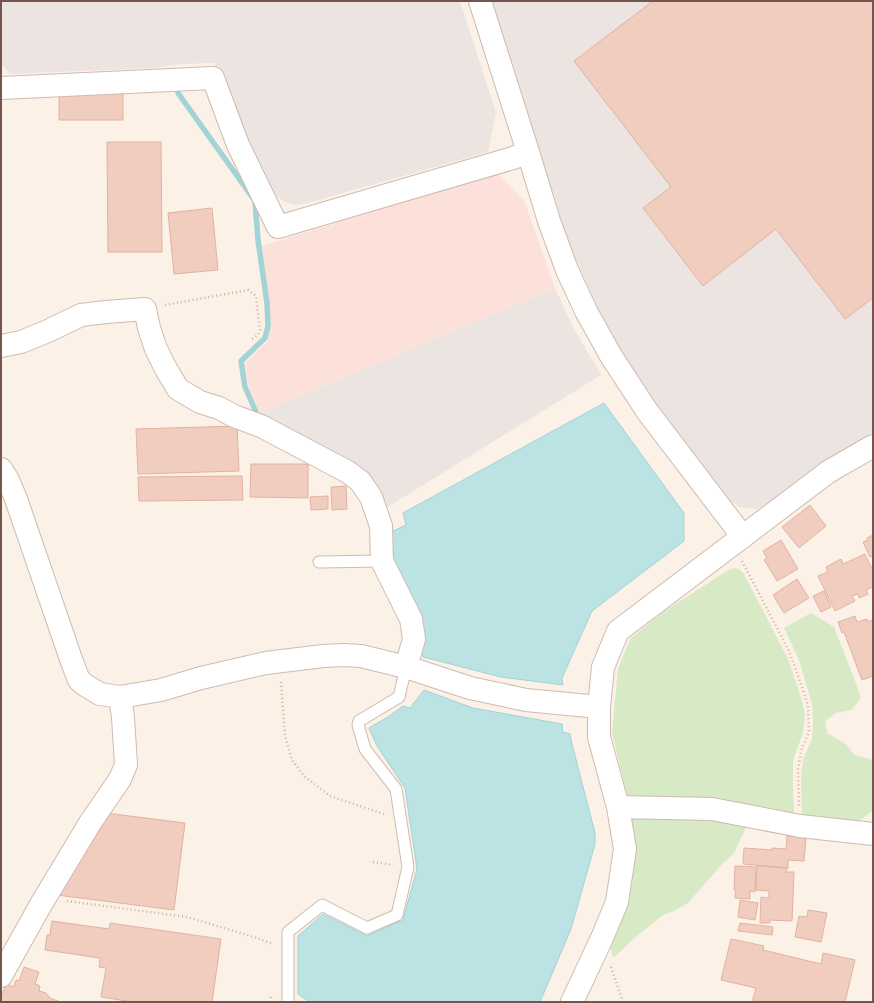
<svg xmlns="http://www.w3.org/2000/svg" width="874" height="1003" font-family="'Space Grotesk',sans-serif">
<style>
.commercial{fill:#fbe1da}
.industrial{fill:#ece4e0}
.green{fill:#d7e9c5}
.water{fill:#bbe3e4;stroke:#a2d3d6}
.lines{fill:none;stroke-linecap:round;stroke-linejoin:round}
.stream{stroke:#a2d3d6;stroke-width:5.5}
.building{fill:#f0cdbf;stroke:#e2b2a0}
.lane-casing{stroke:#cfbab0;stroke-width:13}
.street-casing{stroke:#cfbab0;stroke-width:24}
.secondary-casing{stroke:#d1b9ad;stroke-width:24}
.path{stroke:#d5b0a2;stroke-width:2.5;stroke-dasharray:1 3;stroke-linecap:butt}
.lane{stroke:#fff;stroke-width:11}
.street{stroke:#fff;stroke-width:22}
.secondary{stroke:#fff;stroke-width:22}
</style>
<rect width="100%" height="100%" fill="#fbf1e6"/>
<path class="commercial" d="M 497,173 L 524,200 L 555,288 L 260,413 L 249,388 L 245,365 L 246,362 L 268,341 L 270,318 L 262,246 Z"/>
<path class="industrial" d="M 1,1 L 460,1 L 496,113 L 488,152 L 304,204 L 297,205 L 287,203 L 277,197 L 255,159 L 229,95 L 214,63 L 183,64 L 151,68 L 10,74 L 1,63 Z
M 492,1 L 873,1 L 873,432 L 821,464 L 765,506 L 755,509 L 739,507 L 728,499 L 657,405 L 637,376 L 603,320 L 571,248 L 563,226 Z
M 555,288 L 573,327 L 601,375 L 386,508 L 372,479 L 358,465 L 260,413 Z"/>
<path class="green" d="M 736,568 L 740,570 L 744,574 L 788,659 L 800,694 L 805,714 L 803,733 L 793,760 L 793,786 L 794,819 L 628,799 L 612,733 L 618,669 L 630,639 L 663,612 L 730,569 Z
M 811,613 L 834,627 L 857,686 L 861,698 L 851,710 L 836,713 L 825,721 L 827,733 L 846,744 L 854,755 L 873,760 L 873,810 L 853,826 L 802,821 L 801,777 L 803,759 L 812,739 L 813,723 L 812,704 L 799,660 L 784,628 Z
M 637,812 L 748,823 L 734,853 L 723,863 L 688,903 L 674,911 L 663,915 L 638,935 L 613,958 L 610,946 L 628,822 Z"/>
<path class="water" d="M 604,403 L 684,513 L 684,541 L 592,611 L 562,678 L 563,685 L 501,677 L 423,657 L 418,648 L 392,559 L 391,532 L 406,525 L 403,513 Z
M 424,690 L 473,708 L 562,724 L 563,732 L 570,734 L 572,744 L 595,833 L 595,844 L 571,929 L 540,1002 L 309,1002 L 298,994 L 298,936 L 323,914 L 367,936 L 403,920 L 417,869 L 405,788 L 377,746 L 369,728 L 391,715 L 403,706 L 410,708 Z"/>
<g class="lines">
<path class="stream" d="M 178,93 L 255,201 L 258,240 L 267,303 L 268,326 L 265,338 L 241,361 L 245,387 L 256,412"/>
</g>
<path class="building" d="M 653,1 L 873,1 L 873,298 L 845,319 L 776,229 L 703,286 L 643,208 L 671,187 L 574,61 Z
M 123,93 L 123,120 L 59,120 L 59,94 Z
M 107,142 L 161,142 L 162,252 L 108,252 Z
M 212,208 L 218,270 L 174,274 L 168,213 Z
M 237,426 L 239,471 L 138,474 L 136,429 Z
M 251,464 L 308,464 L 308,498 L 250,497 Z
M 242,476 L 243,500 L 139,501 L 138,477 Z
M 346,486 L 347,509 L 332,510 L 331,487 Z
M 328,496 L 328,509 L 311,510 L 310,497 Z
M 810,505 L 826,526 L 799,548 L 782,527 Z
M 873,535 L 873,557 L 873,556 L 870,557 L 863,542 L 868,540 L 867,538 Z
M 781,540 L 798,569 L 777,581 L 764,560 L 767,558 L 763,551 Z
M 865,554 L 873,571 L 873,587 L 866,590 L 868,594 L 859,598 L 858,594 L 852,596 L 855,601 L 835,611 L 818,576 L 828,572 L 826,567 L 841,559 L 843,564 Z
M 797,579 L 809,598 L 784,613 L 773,595 Z
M 824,591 L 831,607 L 821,612 L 813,596 Z
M 855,616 L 857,622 L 867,619 L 868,622 L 872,620 L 873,623 L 873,676 L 862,680 L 844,632 L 842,633 L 838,622 Z
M 106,813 L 185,823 L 174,910 L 57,895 Z
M 787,836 L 806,837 L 804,861 L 788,860 L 788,868 L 743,864 L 744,848 L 772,850 L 772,848 L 786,849 Z
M 735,866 L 756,867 L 755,892 L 750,891 L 750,899 L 735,898 L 736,890 L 734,890 Z
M 757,866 L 787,868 L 786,872 L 794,872 L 792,921 L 770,920 L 770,923 L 760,923 L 761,897 L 769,898 L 769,891 L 756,890 Z
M 740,900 L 758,903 L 755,920 L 738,917 Z
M 808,910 L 827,913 L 821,942 L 795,937 L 799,916 L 807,917 Z
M 52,921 L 109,929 L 110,923 L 221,939 L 212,1002 L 133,1002 L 101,997 L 106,968 L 99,967 L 100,958 L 45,950 L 47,935 L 50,935 Z
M 740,923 L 773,927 L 772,935 L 738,931 Z
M 731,939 L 764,946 L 763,950 L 821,964 L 823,953 L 855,960 L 845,1002 L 752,1002 L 756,988 L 721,980 Z
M 24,967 L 39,972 L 35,984 L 40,986 L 39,991 L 46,993 L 50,998 L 60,1002 L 1,1002 L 1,998 L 6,984 L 14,987 L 16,980 L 19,981 Z"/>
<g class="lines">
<g class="lane-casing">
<path id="lane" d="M 319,562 L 382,561
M 288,1002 L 288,932 L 322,905 L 367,928 L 397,915 L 408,867 L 396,789 L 365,749 L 358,725 L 359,721 L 399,697 L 406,667"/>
</g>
<g class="street-casing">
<path id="street" d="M 1,88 L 213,78 L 238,145 L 278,227 L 513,158 L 528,152
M 1,346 L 21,342 L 48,331 L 81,315 L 106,312 L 145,309 L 149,328 L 156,349 L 166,369 L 178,389 L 200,402 L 219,408 L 234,416 L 261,426 L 348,472 L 360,481 L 371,497 L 381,526 L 382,561 L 411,619 L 414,639 L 406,667
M 1,469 L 8,480 L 16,499 L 72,662 L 79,680 L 85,685 L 100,694 L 120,697 L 161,690 L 201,678 L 266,663 L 323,656 L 343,655 L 361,656 L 406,667 L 470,688 L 526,700 L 599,707
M 618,807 L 712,809 L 800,826 L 873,834
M 1,976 L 40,906 L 90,823 L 120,779 L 126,765 L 123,717 L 120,697
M 572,1002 L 602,938 L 617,902 L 625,849 L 618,807 L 599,737 L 599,707 L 603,667 L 618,631 L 828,472 L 873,446"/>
</g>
<g class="secondary-casing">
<path id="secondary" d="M 480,1 L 528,152 L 549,221 L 567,270 L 586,311 L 611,356 L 647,411 L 743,537"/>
</g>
<path class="path" d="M 165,305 L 248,290 L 256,296 L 260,330 L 258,335 L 251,340
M 742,561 L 789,651 L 798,676 L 808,705 L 809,732 L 802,748 L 798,769 L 799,806
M 281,682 L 285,736 L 292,760 L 305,777 L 330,796 L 384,814
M 373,862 L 393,865
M 67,901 L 187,917 L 254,937 L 273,944
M 611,967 L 623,1002
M 271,1002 L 271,995"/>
<use href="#lane" class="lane"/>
<use href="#street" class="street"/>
<use href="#secondary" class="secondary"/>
</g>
<rect width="874" height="1003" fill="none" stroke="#74564c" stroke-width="4"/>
</svg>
